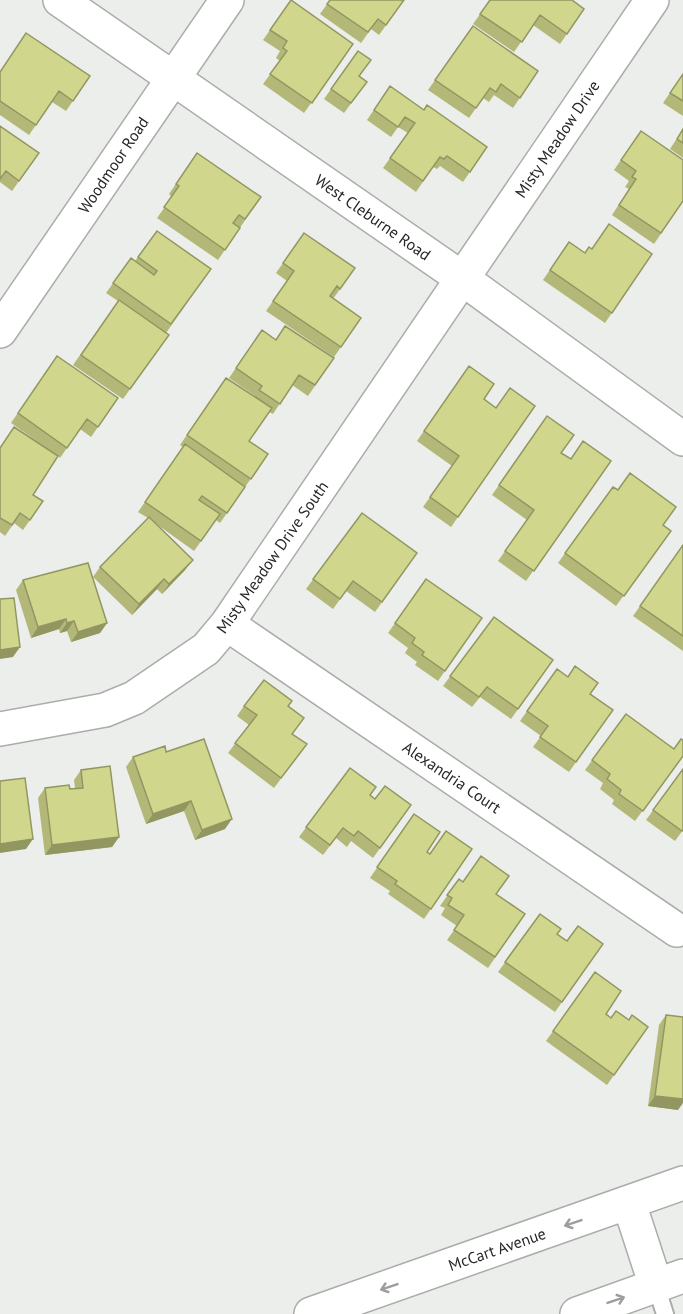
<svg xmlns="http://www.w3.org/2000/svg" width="683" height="1314" font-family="'PT Sans',sans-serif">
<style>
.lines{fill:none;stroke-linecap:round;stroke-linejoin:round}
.lane-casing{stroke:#aaada9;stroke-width:20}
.street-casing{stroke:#aaada9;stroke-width:36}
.secondary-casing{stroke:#aaada9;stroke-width:36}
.lane{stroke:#fff;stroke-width:16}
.street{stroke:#fff;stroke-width:33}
.secondary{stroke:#fff;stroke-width:33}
.wall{fill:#b3b878}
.shaded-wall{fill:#929661}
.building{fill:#d0d68b;stroke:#929661;stroke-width:1.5}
.oneway{stroke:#9d9d9d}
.labels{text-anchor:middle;stroke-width:5;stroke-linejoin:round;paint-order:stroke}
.street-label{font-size:16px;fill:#252625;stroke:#fff}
</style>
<rect width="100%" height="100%" fill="#ebeeea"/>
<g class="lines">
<g class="lane-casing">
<path id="lane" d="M 656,1286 L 665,1314"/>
</g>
<g class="street-casing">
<path id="street" d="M 0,331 L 227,0
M 227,624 L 677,930
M 0,729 L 105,710 L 134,698 L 206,649 L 227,624 L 652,0"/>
</g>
<g class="secondary-casing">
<path id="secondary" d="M 60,0 L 463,279 L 683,439
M 629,1203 L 656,1286
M 311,1314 L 683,1183
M 577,1314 L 683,1276"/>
</g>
<use href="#lane" class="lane"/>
<use href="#street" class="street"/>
<use href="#secondary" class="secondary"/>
</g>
<path class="wall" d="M 291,0 L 353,44 L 304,113 L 263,84 L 280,61 L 276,58 L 280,51 L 263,40 Z
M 330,0 L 404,0 L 379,35 L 371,29 L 361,43 L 320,14 Z
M 490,0 L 584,9 L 560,44 L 533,25 L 514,52 L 473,24 Z
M 473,26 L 538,71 L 513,108 L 494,95 L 489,102 L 483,98 L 469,118 L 428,90 Z
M 358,51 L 360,76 L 367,82 L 344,113 L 324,99 Z
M 0,71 L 90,76 L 66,111 L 52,102 L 29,135 L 0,115 Z
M 683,74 L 683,116 L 663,103 Z
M 390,86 L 424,110 L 487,147 L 463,182 L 440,166 L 437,169 L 433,167 L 416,192 L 383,168 L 408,133 L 398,127 L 391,137 L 367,120 Z
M 0,126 L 39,153 L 12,191 L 0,182 Z
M 683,129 L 683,158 L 670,149 Z
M 641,131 L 683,201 L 654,244 L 612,215 L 629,189 L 625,187 L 629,181 L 614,170 Z
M 197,153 L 261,197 L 218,260 L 157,218 L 172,197 L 169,194 Z
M 157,231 L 211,269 L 166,333 L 169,335 L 123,399 L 73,365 L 118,301 L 106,293 L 131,258 L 135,261 Z
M 304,233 L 355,268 L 333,299 L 341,347 L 334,357 L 266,311 L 287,281 L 276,273 Z
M 569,242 L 585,253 L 592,249 L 652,254 L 605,323 L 543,280 Z
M 262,330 L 275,339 L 334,358 L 308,396 L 292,385 L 273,414 L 269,412 L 249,441 L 268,454 L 220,523 L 216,520 L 194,551 L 155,523 L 193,560 L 185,570 L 162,594 L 157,589 L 132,615 L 93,577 L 100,567 L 148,518 L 138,512 L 183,447 L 180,445 L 226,378 L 255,397 L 255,396 L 229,378 Z
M 57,356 L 118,398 L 91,437 L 80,429 L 60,458 L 58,456 L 33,495 L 30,520 L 23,530 L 14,523 L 5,536 L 0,532 L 0,447 L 14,427 L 41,444 L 11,423 Z
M 469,366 L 484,399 L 496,408 L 535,406 L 451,527 L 423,507 L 452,466 L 417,441 Z
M 547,416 L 561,453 L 571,459 L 611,461 L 526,581 L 498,561 L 527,520 L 492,495 Z
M 613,487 L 671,531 L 616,606 L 558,563 Z
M 362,513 L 417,553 L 375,612 L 346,591 L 333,609 L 306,589 Z
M 683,545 L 683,651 L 633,616 Z
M 426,579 L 482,618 L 438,681 L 415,665 L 417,662 L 405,653 L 408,648 L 388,633 Z
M 23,580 L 107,623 L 100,633 L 71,642 L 67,631 L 60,633 L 59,629 L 31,638 L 16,590 Z
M 494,617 L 553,660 L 511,719 L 480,697 L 472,707 L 443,686 Z
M 557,669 L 613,710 L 569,772 L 533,747 L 541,736 L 520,721 Z
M 292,701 L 289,706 L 293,734 L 307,744 L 274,788 L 228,753 L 249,725 L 237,716 L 244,706 Z
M 626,714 L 683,756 L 635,821 L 612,804 L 614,800 L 600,789 L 603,783 L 585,770 Z
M 166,752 L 225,829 L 195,840 L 184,811 L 146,824 L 126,767 L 133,757 Z
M 350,768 L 370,795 L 375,799 L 411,805 L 373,858 L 351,841 L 347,847 L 336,838 L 323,855 L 299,837 Z
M 683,769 L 683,830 L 675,841 L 646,820 Z
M 81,770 L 119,837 L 112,847 L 45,855 L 38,798 L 45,788 L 75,788 L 74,780 Z
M 414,814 L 427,852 L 430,854 L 472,849 L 424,919 L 388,894 L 390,891 L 370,878 Z
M 459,879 L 463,882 L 496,894 L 525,914 L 488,968 L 447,940 L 457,926 L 441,915 L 445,908 L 440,906 Z
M 540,914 L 557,934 L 567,941 L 603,944 L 555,1012 L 498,972 Z
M 595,972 L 606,1014 L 611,1018 L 629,1020 L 648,1027 L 607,1085 L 546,1041 Z
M 666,1015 L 678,1110 L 648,1106 L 659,1025 Z"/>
<path class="shaded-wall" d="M 193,560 L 185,570 L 162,594 L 169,584 Z
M 164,579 L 157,589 L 132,615 L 139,604 Z
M 66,619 L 59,629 L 31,638 L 38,627 Z
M 74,621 L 67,631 L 60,633 L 67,623 Z
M 107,623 L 100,633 L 71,642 L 78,632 Z
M 20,647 L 13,657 L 0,659 L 0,650 Z
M 191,801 L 184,811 L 146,824 L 153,814 Z
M 232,819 L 225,829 L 195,840 L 202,830 Z
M 119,837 L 112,847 L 45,855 L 52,845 Z
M 33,839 L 26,849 L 0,853 L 0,844 Z
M 683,1095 L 683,1103 L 678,1110 L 648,1106 L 655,1096 Z"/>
<path class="building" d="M 291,0 L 353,44 L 312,103 L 270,74 L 287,51 L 283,48 L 287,41 L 270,30 Z
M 330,0 L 404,0 L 386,25 L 378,19 L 368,32 L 327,4 Z
M 490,0 L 572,0 L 584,9 L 567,34 L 540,15 L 522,42 L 480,14 Z
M 473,26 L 538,71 L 520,98 L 501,84 L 496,92 L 490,88 L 476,108 L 435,80 Z
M 26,33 L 90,76 L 73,101 L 59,91 L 36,125 L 0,101 L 0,72 Z
M 358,51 L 371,60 L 359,76 L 367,82 L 351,103 L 331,89 Z
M 683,74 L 683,101 L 670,93 Z
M 390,86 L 424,110 L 427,105 L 487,147 L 470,172 L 447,156 L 444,159 L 440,157 L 423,181 L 390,158 L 415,123 L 405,117 L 398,127 L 374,110 Z
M 0,126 L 39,153 L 19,181 L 6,171 L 0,179 Z
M 683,129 L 683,143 L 677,139 Z
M 641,131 L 683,160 L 683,201 L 661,233 L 619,205 L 636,179 L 632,177 L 636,171 L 621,160 Z
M 197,153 L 261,197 L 245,219 L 239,215 L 233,223 L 240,228 L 225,250 L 164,207 L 179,186 L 176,184 Z
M 609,224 L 652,254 L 612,313 L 550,270 L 569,242 L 585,253 L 589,247 L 592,249 Z
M 157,231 L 211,269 L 171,324 L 113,283 L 131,258 L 154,275 L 157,271 L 138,257 Z
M 304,233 L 355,268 L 340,289 L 337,286 L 330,296 L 361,318 L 341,347 L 273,301 L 294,271 L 283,263 Z
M 119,300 L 169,335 L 130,389 L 81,355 Z
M 285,326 L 334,358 L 315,385 L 299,375 L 280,404 L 259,390 L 262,386 L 236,368 L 262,330 L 276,340 Z
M 57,356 L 118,398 L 98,427 L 87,419 L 67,448 L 18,413 Z
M 469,366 L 494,384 L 484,399 L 496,408 L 510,388 L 535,406 L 458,517 L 430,497 L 459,456 L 424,431 Z
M 226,378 L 272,408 L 249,441 L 268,454 L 251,479 L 187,435 Z
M 547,416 L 574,435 L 561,453 L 571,459 L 583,441 L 611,461 L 534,571 L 505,551 L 534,510 L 499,485 Z
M 14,427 L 58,456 L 33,495 L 43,501 L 30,520 L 20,513 L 12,525 L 0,518 L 0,448 Z
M 185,444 L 245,487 L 227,513 L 202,496 L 199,500 L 220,514 L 201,541 L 145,502 Z
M 630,473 L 676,507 L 663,525 L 671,531 L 624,596 L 565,553 L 613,487 L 618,490 Z
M 362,513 L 417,553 L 382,602 L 353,581 L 340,599 L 313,579 Z
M 149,517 L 193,560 L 169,584 L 164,579 L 139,604 L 100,567 Z
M 683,545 L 683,636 L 640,606 Z
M 88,563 L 107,623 L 78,632 L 74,621 L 67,623 L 66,619 L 38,627 L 23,580 Z
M 426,579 L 482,618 L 445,671 L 422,655 L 424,652 L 412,643 L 415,638 L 395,623 Z
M 14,598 L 20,647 L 0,650 L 0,599 Z
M 494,617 L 553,660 L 518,709 L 487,687 L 479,697 L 450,676 Z
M 575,666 L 598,683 L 590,694 L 613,710 L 576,762 L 540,737 L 548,726 L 527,711 L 557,669 L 568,677 Z
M 264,680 L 292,701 L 288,706 L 304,718 L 292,734 L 307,744 L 281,778 L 235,743 L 257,715 L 244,706 Z
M 626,714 L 674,749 L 681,739 L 683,740 L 683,756 L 643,811 L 619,794 L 621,790 L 607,779 L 610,774 L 592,760 Z
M 204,739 L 232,819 L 202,830 L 191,801 L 153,814 L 133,757 L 165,746 L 166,752 Z
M 110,766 L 119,837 L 52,845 L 45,788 L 69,785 L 70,789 L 83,788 L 81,770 Z
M 350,768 L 376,787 L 370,795 L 375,799 L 385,786 L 411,805 L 380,848 L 358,831 L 354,836 L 343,828 L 330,845 L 306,827 Z
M 683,769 L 683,830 L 682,831 L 653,810 Z
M 25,778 L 33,839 L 0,844 L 0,781 Z
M 414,814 L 440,832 L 427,852 L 430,854 L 446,831 L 472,849 L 431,909 L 395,884 L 397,881 L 377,867 Z
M 481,856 L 509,876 L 496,894 L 525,914 L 495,957 L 454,930 L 464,915 L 448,905 L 452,898 L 447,895 L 459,879 L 463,882 Z
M 540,914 L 561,929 L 557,934 L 567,941 L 578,926 L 603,944 L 562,1002 L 505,962 Z
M 595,972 L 621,991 L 606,1014 L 611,1018 L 616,1011 L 629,1020 L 632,1015 L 648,1027 L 614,1075 L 553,1031 Z
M 666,1015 L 683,1017 L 683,1099 L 655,1096 Z"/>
<defs><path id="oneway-shaft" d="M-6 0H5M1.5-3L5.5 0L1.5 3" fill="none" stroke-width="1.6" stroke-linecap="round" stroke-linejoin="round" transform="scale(1.5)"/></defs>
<g class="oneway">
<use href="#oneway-shaft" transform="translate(573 1223) rotate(161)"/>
<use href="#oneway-shaft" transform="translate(389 1287) rotate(161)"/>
<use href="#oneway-shaft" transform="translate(616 1300) rotate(-19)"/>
</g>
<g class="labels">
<g class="street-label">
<text transform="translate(557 139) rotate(-56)" y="6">Misty Meadow Drive</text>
<text transform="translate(113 165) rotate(-56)" y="6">Woodmoor Road</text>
<text transform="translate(373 217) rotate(35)" y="6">West Cleburne Road</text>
<text transform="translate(272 557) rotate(-55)" y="6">Misty Meadow Drive South</text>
<text transform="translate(452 777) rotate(34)" y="6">Alexandria Court</text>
<text transform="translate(497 1249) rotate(-19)" y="6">McCart Avenue</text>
</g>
</g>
</svg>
